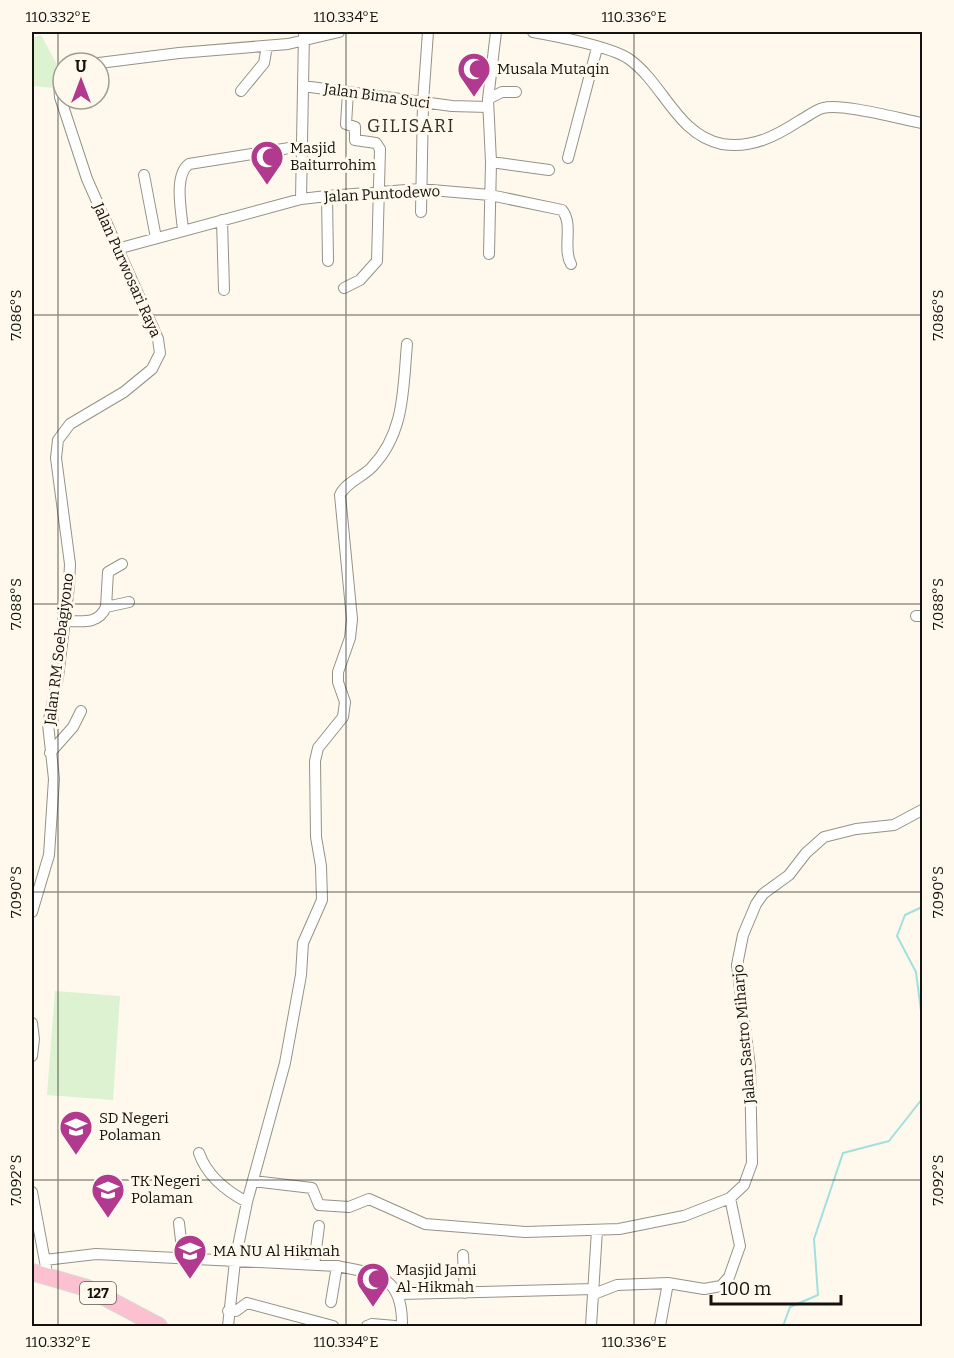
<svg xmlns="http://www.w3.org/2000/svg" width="954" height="1358" font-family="Bitter,serif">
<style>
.green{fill:#ddf2d1}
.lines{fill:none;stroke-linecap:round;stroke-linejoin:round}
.stream{stroke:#a2dfde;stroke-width:2}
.street-casing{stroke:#969286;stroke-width:12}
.primary-casing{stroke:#d9d9d8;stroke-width:18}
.street{stroke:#fff;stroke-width:10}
.primary{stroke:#fbc1d1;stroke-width:16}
.ticks{fill:none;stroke:#14120e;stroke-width:1.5;stroke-opacity:0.45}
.labels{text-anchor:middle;stroke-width:6;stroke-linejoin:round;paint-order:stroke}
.shield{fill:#fef9ec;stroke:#5a5751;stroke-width:1.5}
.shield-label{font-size:14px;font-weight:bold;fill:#14120e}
.poi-label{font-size:15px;fill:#14120e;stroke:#fef9ec;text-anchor:start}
.street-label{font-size:15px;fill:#14120e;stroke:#fef9ec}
.quarter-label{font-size:18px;letter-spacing:1.5px;fill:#332f25;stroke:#fef9ec}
.neatline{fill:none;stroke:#14120e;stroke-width:2}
.ticks-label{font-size:15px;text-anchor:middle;fill:#14120e}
</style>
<rect width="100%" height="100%" fill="#fef9ec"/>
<path class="green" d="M 41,35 L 59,68 L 55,88 L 32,86 L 32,38 Z
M 55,991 L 120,996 L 113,1100 L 47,1095 Z"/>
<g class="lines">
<path class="stream" d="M 922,907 L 905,915 L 897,936 L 916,972 L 922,1019
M 783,1326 L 790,1307 L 818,1295 L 814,1239 L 843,1153 L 889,1141 L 922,1099"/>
<g class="street-casing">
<path id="street" d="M 533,32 C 556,36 612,47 629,59 C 664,84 677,135 722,144 C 751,149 776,136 799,121 C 807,117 815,110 823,108 C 843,103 900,119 922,123
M 99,63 L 179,53 L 288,44 L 339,32
M 303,86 L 452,106 L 488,107
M 241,91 L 264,63 L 267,46
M 488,99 L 502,92 L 516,92
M 568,158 L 597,48
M 491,162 L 549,170
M 144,175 L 156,238
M 327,196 L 328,261
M 301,199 L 304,32
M 421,212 L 423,102 L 428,32
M 222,220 L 224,290
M 183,231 C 182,213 173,176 189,164 L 302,146
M 117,249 L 301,199 L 327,196 L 420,189 L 490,195 L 562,210 C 574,224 562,249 571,264
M 489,254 L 491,162 L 488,99 L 496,32
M 344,288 L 360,280 L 377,261 L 380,149 L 376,143 L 355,140 L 355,127 L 346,124 L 348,92
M 106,607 L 108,572 L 122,564
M 916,616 L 922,616
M 66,621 C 82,621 98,625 106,607 L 129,602
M 50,753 L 73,727 L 81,711
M 32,912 L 49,855 L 54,779 L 48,724 L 58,677 L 69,586 L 70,564 L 56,458 L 58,440 L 70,424 L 124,392 L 152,369 L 160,353 L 158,339 L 87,179 L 60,97 L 59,84 L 63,76
M 32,1023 L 34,1039 L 32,1056
M 199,1153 C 207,1176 226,1191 247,1202
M 253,1181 L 312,1188 L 319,1205 L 349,1207 L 369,1199 L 425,1224 L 525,1232 L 619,1229 L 684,1216 L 730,1198 L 744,1185 L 752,1163 L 750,1067 L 737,965 L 743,935 L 756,904 L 763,894 L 789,875 L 806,853 L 824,837 L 856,829 L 894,825 L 922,810
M 32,1192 L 46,1267
M 179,1223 L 183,1258
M 463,1255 L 465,1293
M 45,1260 L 96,1254 L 337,1266 C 380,1274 403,1277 402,1326
M 314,1265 L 319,1226
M 400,1294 L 594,1289
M 594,1294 L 617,1285 L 668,1283 L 704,1289 L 721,1286 L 729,1277 L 740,1246 L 730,1198
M 331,1302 L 337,1266
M 228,1311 L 236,1311 L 247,1303 L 333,1326
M 228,1326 L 235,1261 L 247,1202 L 285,1063 L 301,975 L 303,943 L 322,900 L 321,866 L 316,837 L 315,761 L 318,748 L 343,717 L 345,702 L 338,682 L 338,672 L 350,638 L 352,619 L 340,495 C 346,482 363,477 372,467 C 405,433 403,388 407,344
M 367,1326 L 372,1324 L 395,1326
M 591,1326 L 597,1230
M 660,1326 L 668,1283"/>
</g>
<g class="primary-casing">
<path id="primary" d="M 32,1272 L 87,1288 L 159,1326"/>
</g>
<use href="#street" class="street"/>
<use href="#primary" class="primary"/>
</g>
<path class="ticks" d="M 58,32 L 58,1326M 346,32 L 346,1326M 634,32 L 634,1326M 922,32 L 922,1326M 32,315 L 922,315M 32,604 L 922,604M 32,892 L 922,892M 32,1180 L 922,1180"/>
<defs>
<g id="mosque-pin" transform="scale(1.725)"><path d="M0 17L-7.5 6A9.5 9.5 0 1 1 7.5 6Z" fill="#b1398e" stroke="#fef9ec"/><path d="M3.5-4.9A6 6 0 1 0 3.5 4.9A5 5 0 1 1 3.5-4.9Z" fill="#fff"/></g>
<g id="school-pin" transform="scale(1.725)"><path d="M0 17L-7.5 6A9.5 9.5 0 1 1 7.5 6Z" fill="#b1398e" stroke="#fef9ec"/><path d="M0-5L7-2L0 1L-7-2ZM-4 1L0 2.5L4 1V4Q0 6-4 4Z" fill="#fff"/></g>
</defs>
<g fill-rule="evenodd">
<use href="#mosque-pin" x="474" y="69"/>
<use href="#mosque-pin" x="267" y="157"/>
<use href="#school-pin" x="76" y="1127"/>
<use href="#school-pin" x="108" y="1190"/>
<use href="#school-pin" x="190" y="1251"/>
<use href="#mosque-pin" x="373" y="1279"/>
</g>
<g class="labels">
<rect class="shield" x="80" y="1282" width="36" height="22" rx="4.5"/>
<g class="shield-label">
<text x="98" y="1298">127</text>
</g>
<g class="poi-label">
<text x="497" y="74">Musala Mutaqin</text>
<text x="290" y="153">Masjid<tspan x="290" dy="17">Baiturrohim</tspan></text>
<text x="99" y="1123">SD Negeri<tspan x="99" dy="17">Polaman</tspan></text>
<text x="131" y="1186">TK Negeri<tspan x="131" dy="17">Polaman</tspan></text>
<text x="213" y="1256">MA NU Al Hikmah</text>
<text x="396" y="1275">Masjid Jami<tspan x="396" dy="17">Al-Hikmah</tspan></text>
</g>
<g class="street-label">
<text transform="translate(377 96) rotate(8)" y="5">Jalan Bima Suci</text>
<text transform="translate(382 194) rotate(-3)" y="5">Jalan Puntodewo</text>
<text transform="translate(127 270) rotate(66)" y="5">Jalan Purwosari Raya</text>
<text transform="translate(59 649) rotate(-83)" y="5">Jalan RM Soebagiyono</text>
<text transform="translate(744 1034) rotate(-95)" y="5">Jalan Sastro Miharjo</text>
</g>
<g class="quarter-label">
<text x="411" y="132">GILISARI</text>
</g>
</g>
<rect width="954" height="1358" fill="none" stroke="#fef9ec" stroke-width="66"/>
<g transform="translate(81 81)"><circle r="28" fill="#fef9ec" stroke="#a09d93" stroke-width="1.5"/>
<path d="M0-4.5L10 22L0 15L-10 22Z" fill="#b1398e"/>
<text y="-9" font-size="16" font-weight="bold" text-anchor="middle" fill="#14120e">U</text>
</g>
<path d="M711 1295v9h130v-9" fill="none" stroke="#14120e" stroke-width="3"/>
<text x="720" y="1295" font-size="18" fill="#14120e" stroke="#fef9ec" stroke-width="4.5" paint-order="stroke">100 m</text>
<rect x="33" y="33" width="888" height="1292" class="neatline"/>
<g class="ticks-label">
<text x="58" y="22">110.332°E</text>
<text x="346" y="22">110.334°E</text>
<text x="634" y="22">110.336°E</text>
<text transform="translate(16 315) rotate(-90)" y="5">7.086°S</text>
<text transform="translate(938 315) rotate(-90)" y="5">7.086°S</text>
<text transform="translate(16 604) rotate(-90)" y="5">7.088°S</text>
<text transform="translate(938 604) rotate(-90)" y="5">7.088°S</text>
<text transform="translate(16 892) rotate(-90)" y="5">7.090°S</text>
<text transform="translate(938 892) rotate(-90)" y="5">7.090°S</text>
<text transform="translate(16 1180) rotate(-90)" y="5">7.092°S</text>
<text transform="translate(938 1180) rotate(-90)" y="5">7.092°S</text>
<text x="58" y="1347">110.332°E</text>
<text x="346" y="1347">110.334°E</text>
<text x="634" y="1347">110.336°E</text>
</g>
</svg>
